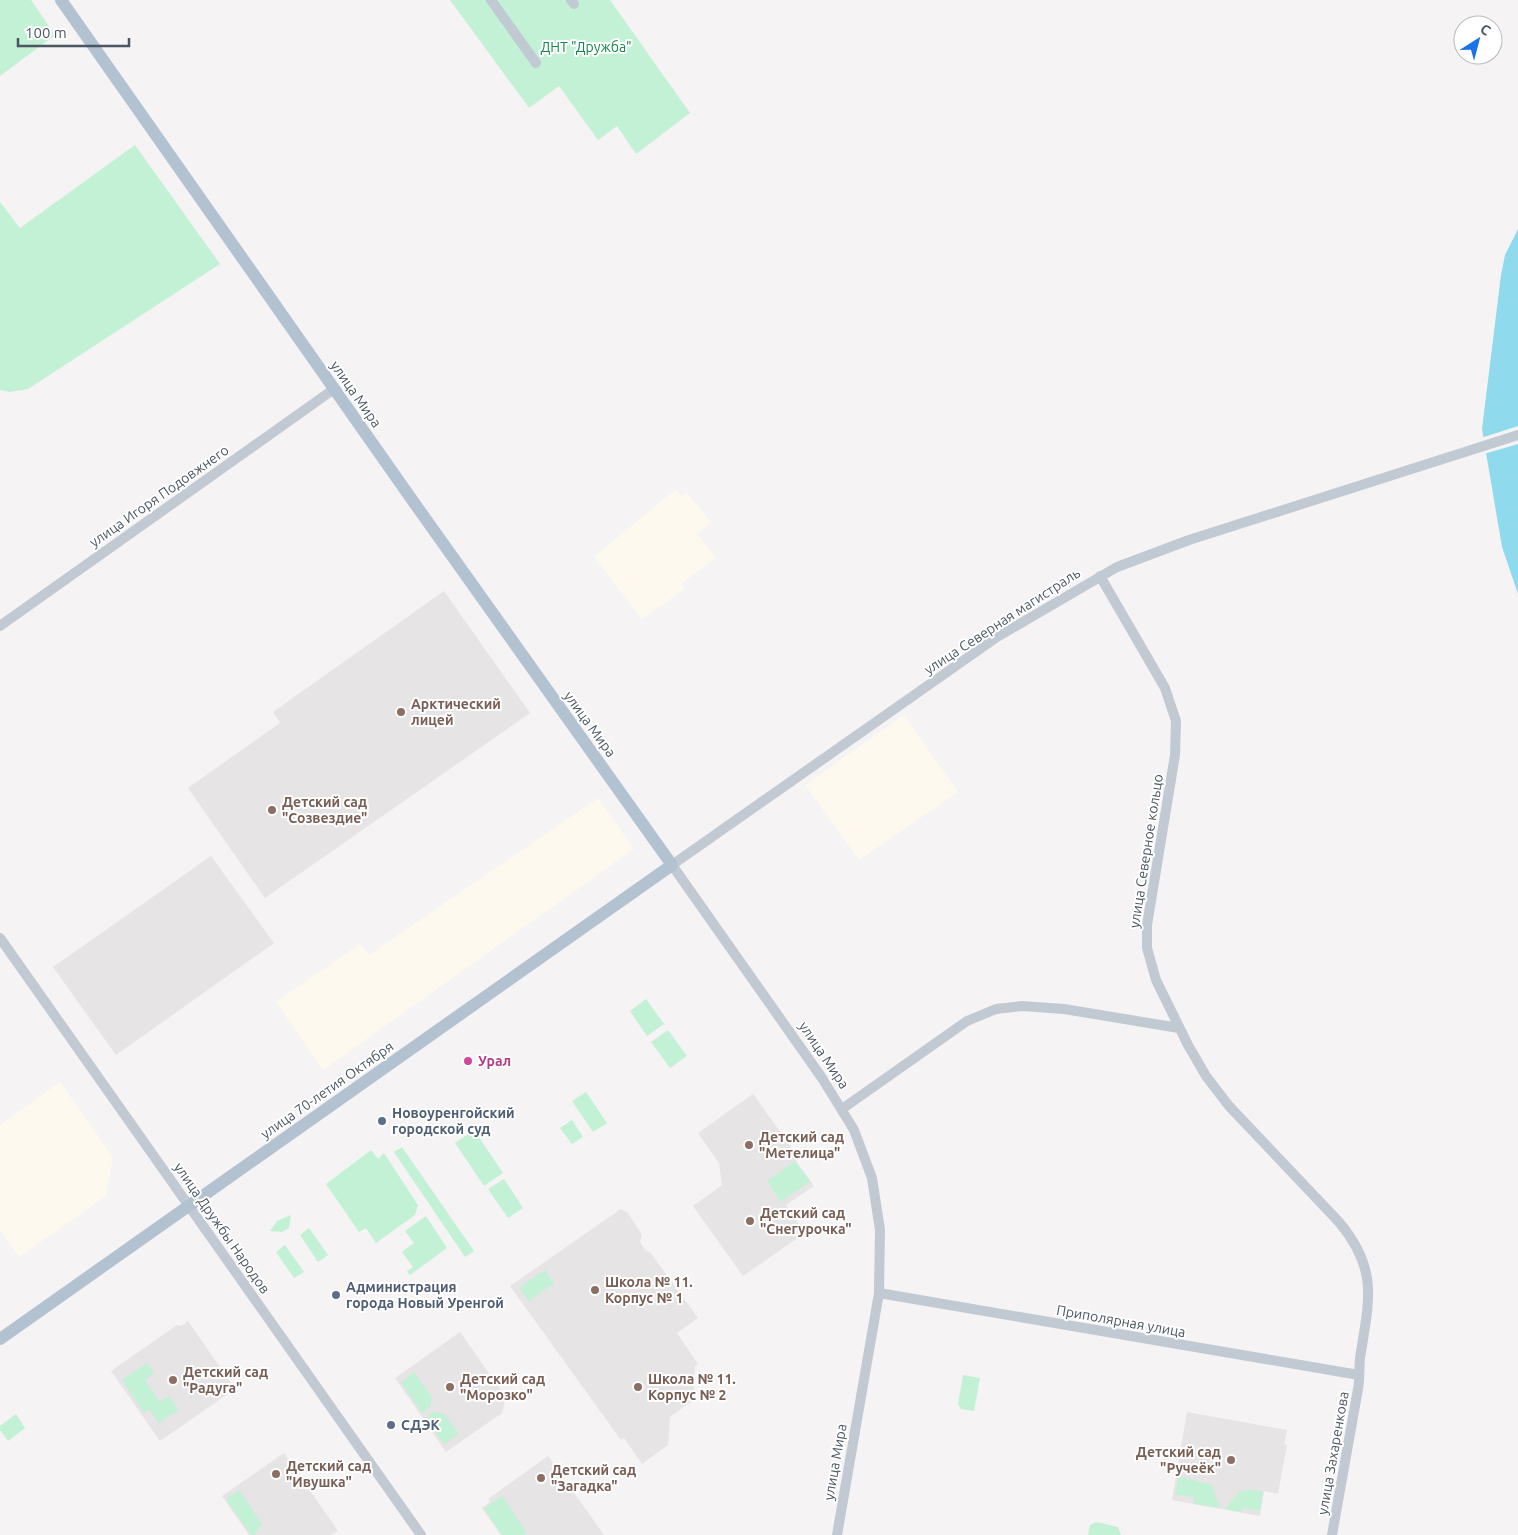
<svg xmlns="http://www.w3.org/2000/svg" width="1518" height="1535" font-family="Ubuntu,sans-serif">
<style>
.commercial{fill:#fdf9ef}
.education{fill:#e6e4e5}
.green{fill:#c3f1d5}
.water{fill:#90daee}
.pier{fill:#f5f3f3}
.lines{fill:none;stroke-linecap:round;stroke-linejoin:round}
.minor{stroke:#c1cad2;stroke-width:10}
.major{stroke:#b3c2d1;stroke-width:12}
.education-dot{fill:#8d6e63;stroke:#fff;stroke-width:2}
.hotel-dot{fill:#d1479c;stroke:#fff;stroke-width:2}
.service-dot{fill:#5c6f8a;stroke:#fff;stroke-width:2}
.labels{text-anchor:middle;stroke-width:4;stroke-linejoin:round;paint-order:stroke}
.park-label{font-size:14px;fill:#17864f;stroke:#fff}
.street-label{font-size:14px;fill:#4a5661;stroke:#fff}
.education-label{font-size:14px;font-weight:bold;fill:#785e54;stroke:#fff;text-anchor:start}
.hotel-label{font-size:14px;font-weight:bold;fill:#b23c85;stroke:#fff;text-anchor:start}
.service-label{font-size:14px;font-weight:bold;fill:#4e5e75;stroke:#fff;text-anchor:start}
</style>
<rect width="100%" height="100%" fill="#f5f3f3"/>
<path class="commercial" d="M 676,489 L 682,497 L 687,493 L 711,522 L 697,534 L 716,558 L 681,584 L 685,589 L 642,619 L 594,557 Z
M 904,715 L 958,792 L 859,860 L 805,785 Z
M 598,798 L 634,849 L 323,1070 L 276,1002 L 360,944 L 369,955 Z
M 60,1082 L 113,1157 L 106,1196 L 19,1257 L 0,1230 L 0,1125 Z"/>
<path class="education" d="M 444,591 L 530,713 L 265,898 L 188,788 L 280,723 L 273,712 Z
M 211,856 L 274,943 L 116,1055 L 53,967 Z
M 753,1094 L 799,1158 L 796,1161 L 814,1186 L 786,1205 L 805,1233 L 743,1276 L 693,1206 L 722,1185 L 719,1163 L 698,1133 Z
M 621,1209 L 628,1213 L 642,1235 L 640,1242 L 646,1251 L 650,1252 L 698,1318 L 677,1333 L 698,1364 L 695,1366 L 693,1400 L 670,1417 L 668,1445 L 642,1464 L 624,1438 L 621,1440 L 510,1286 Z
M 188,1321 L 235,1389 L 160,1441 L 111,1371 L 177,1325 L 181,1326 Z
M 460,1332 L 506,1397 L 502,1413 L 446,1452 L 395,1378 Z
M 1187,1412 L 1287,1430 L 1284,1444 L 1287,1445 L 1278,1494 L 1264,1491 L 1260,1516 L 1172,1500 Z
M 284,1453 L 338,1531 L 331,1535 L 249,1535 L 222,1496 Z
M 548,1456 L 604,1535 L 501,1535 L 482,1508 L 490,1502 L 488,1499 Z"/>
<path class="green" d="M 0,0 L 31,0 L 55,35 L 0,76 Z
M 450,0 L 610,0 L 690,113 L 636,154 L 617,126 L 598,140 L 559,86 L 529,108 Z
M 135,145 L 220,264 L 28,389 L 9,392 L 0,390 L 0,202 L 20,228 Z
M 646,999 L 664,1024 L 647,1036 L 630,1011 Z
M 668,1030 L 687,1056 L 670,1068 L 651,1042 Z
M 586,1092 L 607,1123 L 593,1132 L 572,1101 Z
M 572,1120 L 583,1137 L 572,1144 L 560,1128 Z
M 474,1130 L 503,1173 L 484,1186 L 455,1143 Z
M 402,1147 L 474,1251 L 465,1257 L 394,1152 Z
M 371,1150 L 378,1159 L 384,1153 L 418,1205 L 415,1215 L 376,1243 L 366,1228 L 359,1232 L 326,1184 Z
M 795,1161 L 810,1181 L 781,1202 L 767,1181 Z
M 504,1179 L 523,1208 L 508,1218 L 488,1189 Z
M 291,1215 L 289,1228 L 282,1232 L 270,1231 L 277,1221 Z
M 426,1216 L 447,1248 L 410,1275 L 407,1271 L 413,1267 L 402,1252 L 414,1243 L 405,1231 Z
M 309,1228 L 328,1255 L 318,1262 L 300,1235 Z
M 285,1245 L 304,1272 L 294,1278 L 276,1252 Z
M 545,1270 L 554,1283 L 529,1301 L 519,1288 Z
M 147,1363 L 154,1373 L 145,1380 L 160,1402 L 169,1396 L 178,1410 L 159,1423 L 149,1409 L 144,1413 L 122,1380 Z
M 414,1372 L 432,1397 L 430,1407 L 422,1413 L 401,1382 Z
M 963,1375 L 980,1378 L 974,1411 L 961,1409 L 958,1404 Z
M 433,1412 L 443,1413 L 459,1434 L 444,1444 L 425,1418 Z
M 16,1414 L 25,1428 L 8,1441 L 0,1430 L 0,1426 Z
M 1179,1476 L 1212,1485 L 1220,1508 L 1194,1504 L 1194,1497 L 1175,1494 Z
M 1249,1489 L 1263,1492 L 1260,1511 L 1243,1508 L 1242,1512 L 1225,1509 L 1241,1490 L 1249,1491 Z
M 239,1490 L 262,1524 L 255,1533 L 256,1535 L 251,1535 L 226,1499 Z
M 502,1496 L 527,1533 L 524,1535 L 502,1535 L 484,1509 Z
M 1096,1522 L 1118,1527 L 1121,1535 L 1088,1535 L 1090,1525 Z"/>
<path class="water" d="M 1518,229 L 1518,594 L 1502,547 L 1482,429 L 1501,275 L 1505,255 Z"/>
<path class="pier" d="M 1518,426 L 1518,444 L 1484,454 L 1481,438 Z"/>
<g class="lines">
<path class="minor" d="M 491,0 L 536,63
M 571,0 L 574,4
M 1100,576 L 1165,688 L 1176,721 L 1175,755 L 1147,925 L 1147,948 L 1156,980 L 1188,1045 L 1206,1076 L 1229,1106 L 1339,1222 C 1379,1270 1369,1300 1360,1358 C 1359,1368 1360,1379 1358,1389 L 1332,1535
M 0,626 L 334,389
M 0,938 L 421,1535
M 842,1109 L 967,1021 L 996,1009 L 1022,1006 L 1064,1009 L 1179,1028
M 879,1293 L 1359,1375
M 837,1535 L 879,1293 L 880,1230 L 872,1178 L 854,1130 L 822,1078 L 672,865 L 997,637 L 1117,567 L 1189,540 L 1518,435"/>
<path class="major" d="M 0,1339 L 672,865 L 415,504 L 61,0"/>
</g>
<g class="education-dot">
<circle cx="401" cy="712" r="5"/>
<circle cx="272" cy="810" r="5"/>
<circle cx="749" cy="1145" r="5"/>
<circle cx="750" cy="1221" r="5"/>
<circle cx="595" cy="1290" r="5"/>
<circle cx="173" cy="1380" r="5"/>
<circle cx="450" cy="1387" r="5"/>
<circle cx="638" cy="1387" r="5"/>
<circle cx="1231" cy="1460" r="5"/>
<circle cx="276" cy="1474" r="5"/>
<circle cx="541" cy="1478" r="5"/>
</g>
<circle class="hotel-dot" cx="468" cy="1061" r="5"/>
<g class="service-dot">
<circle cx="382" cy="1121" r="5"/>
<circle cx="336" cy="1295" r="5"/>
<circle cx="391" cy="1425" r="5"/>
</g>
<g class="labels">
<g class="park-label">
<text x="586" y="52">ДНТ "Дружба"</text>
</g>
<g class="street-label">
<text transform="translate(356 394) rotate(55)" y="5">улица Мира</text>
<text transform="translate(159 496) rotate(-35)" y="5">улица Игоря Подовжнего</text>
<text transform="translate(1002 621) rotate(-33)" y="5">улица Северная магистраль</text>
<text transform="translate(590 724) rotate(54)" y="5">улица Мира</text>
<text transform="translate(1146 851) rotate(-81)" y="5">улица Северное кольцо</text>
<text transform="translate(824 1055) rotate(56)" y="5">улица Мира</text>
<text transform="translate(327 1090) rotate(-35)" y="5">улица 70-летия Октября</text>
<text transform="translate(222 1228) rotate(55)" y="5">улица Дружбы Народов</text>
<text transform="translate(1121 1321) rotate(10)" y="5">Приполярная улица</text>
<text transform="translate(1333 1453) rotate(-80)" y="5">улица Захаренкова</text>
<text transform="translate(835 1462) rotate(-80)" y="5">улица Мира</text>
</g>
<g class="education-label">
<text x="411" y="709">Арктический<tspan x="411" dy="16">лицей</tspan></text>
<text x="282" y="807">Детский сад<tspan x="282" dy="16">"Созвездие"</tspan></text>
<text x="759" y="1142">Детский сад<tspan x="759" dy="16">"Метелица"</tspan></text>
<text x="760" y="1218">Детский сад<tspan x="760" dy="16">"Снегурочка"</tspan></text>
<text x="605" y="1287">Школа № 11.<tspan x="605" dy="16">Корпус № 1</tspan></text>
<text x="183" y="1377">Детский сад<tspan x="183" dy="16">"Радуга"</tspan></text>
<text x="460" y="1384">Детский сад<tspan x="460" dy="16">"Морозко"</tspan></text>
<text x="648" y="1384">Школа № 11.<tspan x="648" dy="16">Корпус № 2</tspan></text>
<text x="1221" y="1457" text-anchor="end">Детский сад<tspan x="1221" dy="16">"Ручеёк"</tspan></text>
<text x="286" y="1471">Детский сад<tspan x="286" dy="16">"Ивушка"</tspan></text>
<text x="551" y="1475">Детский сад<tspan x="551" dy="16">"Загадка"</tspan></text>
</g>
<g class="hotel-label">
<text x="478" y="1066">Урал</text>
</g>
<g class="service-label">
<text x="392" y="1118">Новоуренгойский<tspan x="392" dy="16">городской суд</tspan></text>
<text x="346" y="1292">Администрация<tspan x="346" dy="16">города Новый Уренгой</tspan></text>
<text x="401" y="1430">СДЭК</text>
</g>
</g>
<g transform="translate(1478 40) rotate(36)"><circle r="24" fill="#ffffff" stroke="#b7bbc0"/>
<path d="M0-4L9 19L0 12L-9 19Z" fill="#1a73e8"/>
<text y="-8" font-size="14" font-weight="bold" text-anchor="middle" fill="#4a5661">С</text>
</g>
<path d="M18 38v8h111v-8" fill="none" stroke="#4a5661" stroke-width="2.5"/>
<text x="25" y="38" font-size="15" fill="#4a5661" stroke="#ffffff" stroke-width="4" paint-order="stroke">100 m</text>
</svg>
